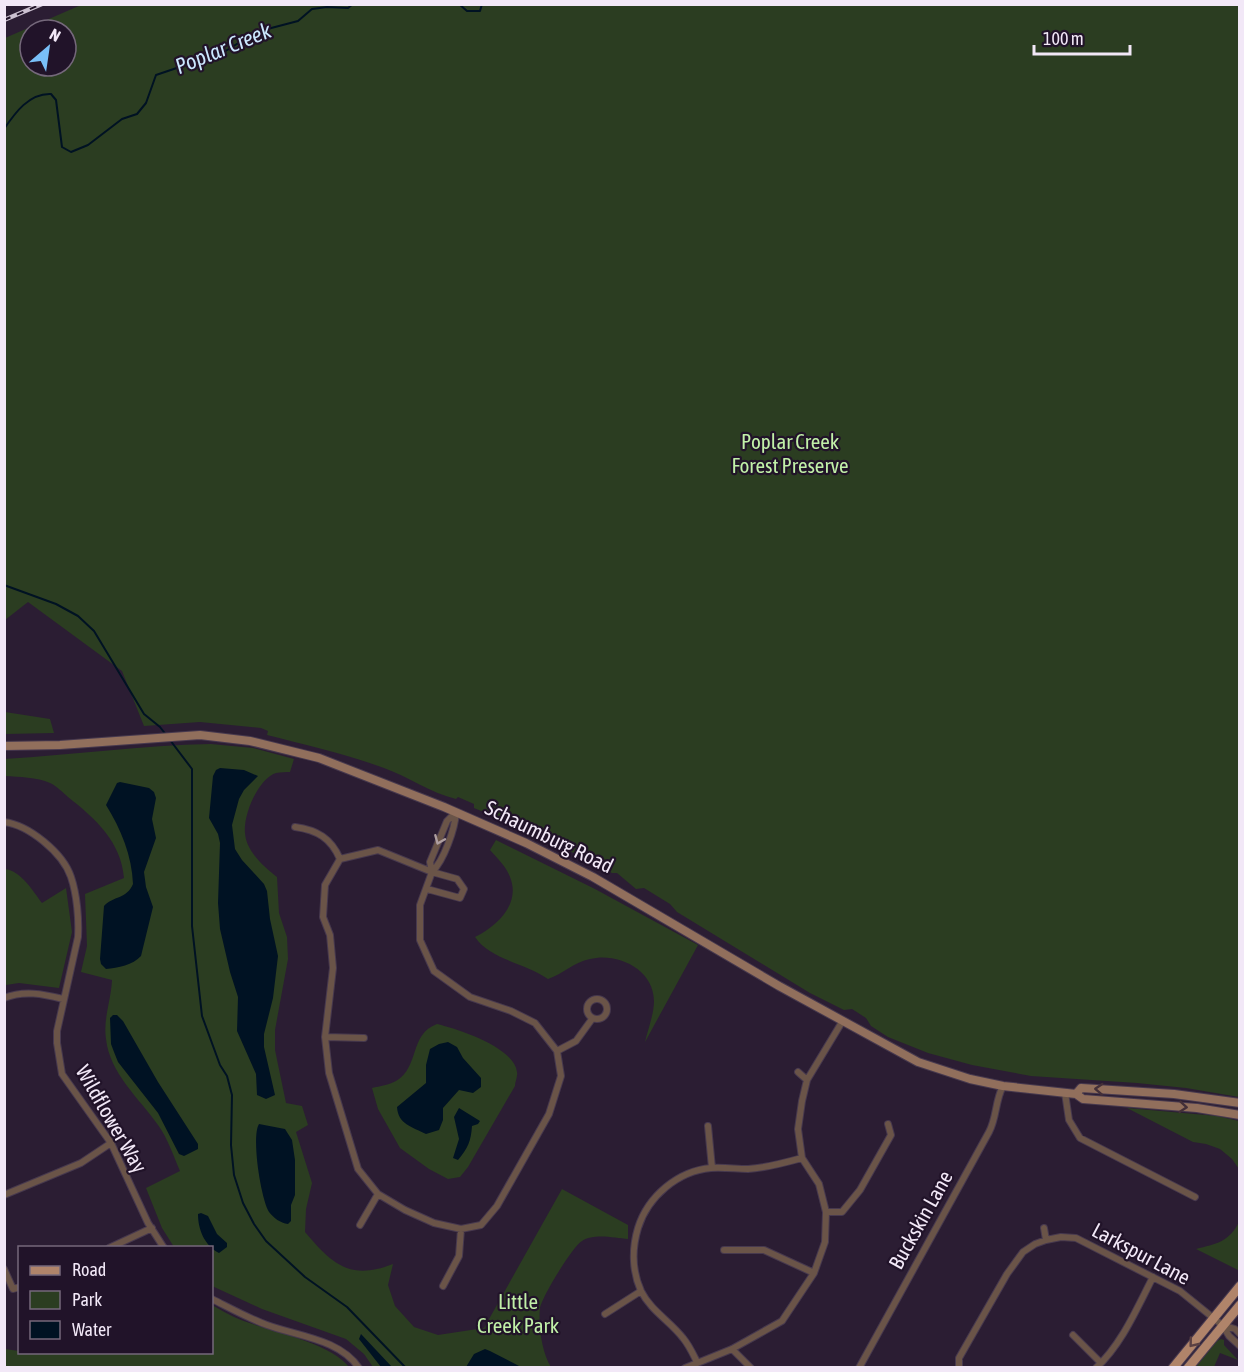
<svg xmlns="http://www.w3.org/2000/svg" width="1244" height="1372" font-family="'Asap Condensed',sans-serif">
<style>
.green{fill:#2b3d21;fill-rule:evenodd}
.water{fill:#001223}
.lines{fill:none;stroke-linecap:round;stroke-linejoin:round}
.stream{stroke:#001223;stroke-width:2}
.minor-casing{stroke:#47394e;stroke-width:8}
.secondary-casing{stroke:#47394e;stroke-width:10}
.primary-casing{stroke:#47394e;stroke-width:11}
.minor{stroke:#6a5448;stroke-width:6}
.secondary{stroke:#916f5c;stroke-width:8}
.primary{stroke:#b0846a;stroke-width:9}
.rail-casing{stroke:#ccc1d1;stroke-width:4.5}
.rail{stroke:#211329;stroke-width:2;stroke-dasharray:7;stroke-linecap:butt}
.oneway{stroke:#ae9ea0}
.oneway2{stroke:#432f38}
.oneway3{stroke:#5a4043}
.labels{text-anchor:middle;stroke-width:4.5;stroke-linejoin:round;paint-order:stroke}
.park-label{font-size:21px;fill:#c1f0a8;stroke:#211329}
.street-label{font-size:21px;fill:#f2e8f7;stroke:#211329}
.water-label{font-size:22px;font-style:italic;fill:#cce8ff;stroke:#211329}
</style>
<rect width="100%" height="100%" fill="#2b1d33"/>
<path class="green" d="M 81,5 L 1239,5 L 1239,1097 L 1186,1088 L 1137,1083 L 1031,1076 L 972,1065 L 928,1053 L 888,1037 L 871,1026 L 866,1018 L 852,1009 L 844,1010 L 810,993 L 677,912 L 670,904 L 644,888 L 636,889 L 617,873 L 612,873 L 560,846 L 548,837 L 529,831 L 474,808 L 474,804 L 458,797 L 456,799 C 431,793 409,777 384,768 C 346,754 306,745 267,735 L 268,731 L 261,728 L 200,722 L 144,726 L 122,671 L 28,602 L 5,620 L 5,38 ZM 30,30 L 66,30 L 66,66 L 30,66 Z
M 5,712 L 50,719 L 54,733 L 5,734 Z
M 211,744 L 253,748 L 294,759 L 290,772 C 286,772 281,772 276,773 C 258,779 243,815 245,833 C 246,851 264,867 277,877 L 279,913 L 287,937 L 288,959 L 275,1030 L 275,1050 L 286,1103 L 302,1106 L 308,1125 L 296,1132 L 312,1183 L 306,1209 L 305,1232 C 332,1264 350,1281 393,1264 L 388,1285 L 395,1306 L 414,1327 L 438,1335 L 484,1328 L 562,1189 L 628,1225 L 628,1239 C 615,1238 594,1233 582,1241 C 572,1247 542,1297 540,1308 C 538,1325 542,1353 551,1367 L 373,1367 L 364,1354 L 346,1339 L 262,1309 L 212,1286 L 212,1248 L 174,1247 L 162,1228 L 146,1188 L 180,1171 C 173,1155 168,1139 158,1125 C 139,1098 110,1074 106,1039 C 103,1019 111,1001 112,980 L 81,972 L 87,946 L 85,894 L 124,878 C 121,842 96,819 68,797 C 63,793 57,786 50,783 C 37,777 19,777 5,776 L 4,759 C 74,755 142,745 211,744 Z
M 496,840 L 595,889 L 698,945 L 645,1042 C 648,1029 654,1014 654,1001 C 654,969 617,952 590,959 C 574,962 563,974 548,979 C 525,963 489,959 475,937 C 497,926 521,904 510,877 C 506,866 497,858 490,850 Z
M 5,869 C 21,871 33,891 42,903 L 66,888 L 72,932 L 59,988 L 19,983 L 6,985 L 4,981 Z
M 437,1024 C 458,1029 514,1047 517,1072 C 518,1076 515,1082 515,1086 L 468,1167 L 460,1177 L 448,1179 L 429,1169 L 400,1148 L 378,1109 L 372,1088 C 380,1086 389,1085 396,1081 C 420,1067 409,1034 437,1024 Z
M 1127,1108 L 1217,1116 L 1239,1121 L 1239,1169 L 1232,1159 L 1220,1149 L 1206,1144 L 1193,1142 Z
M 1239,1222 L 1240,1268 L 1238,1270 L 1196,1249 C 1216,1244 1229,1242 1239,1222 Z
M 212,1305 C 221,1310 231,1316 241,1320 C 270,1331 331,1343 349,1367 L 5,1367 L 5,1349 L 19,1351 L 20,1352 L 212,1352 Z
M 1221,1339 L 1224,1340 L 1224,1345 L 1238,1360 L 1220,1353 L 1214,1367 L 1196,1367 L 1217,1341 Z"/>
<path class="water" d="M 220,768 L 244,770 L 258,776 L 244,790 L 239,799 L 232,825 L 235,849 L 242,860 L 264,884 L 267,891 L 270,919 L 278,956 L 273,998 L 264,1034 L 264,1047 L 275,1095 L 266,1099 L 257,1095 L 256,1074 L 237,1031 L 238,997 L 230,972 L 220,929 L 218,903 L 220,843 L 218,834 L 209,818 L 213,776 L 216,770 Z
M 120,782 L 149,788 L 154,792 L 156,798 L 152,819 L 156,838 L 144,872 L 146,887 L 153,907 L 141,956 C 133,965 118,968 106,969 L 101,964 L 100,959 L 104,906 C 113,896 127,899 133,884 C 132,856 121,829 106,805 L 117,783 Z
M 113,1015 L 117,1015 L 123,1021 L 158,1082 L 198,1144 L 198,1149 L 184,1156 L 179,1154 L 158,1113 L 118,1062 L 114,1052 L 111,1044 L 110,1018 Z
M 448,1042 L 457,1047 L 463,1058 L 481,1078 L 481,1087 L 473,1093 L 459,1090 L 443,1108 L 443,1120 L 439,1130 L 426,1134 C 412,1127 398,1124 397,1107 L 426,1083 L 426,1065 L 430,1049 L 439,1044 Z
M 459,1108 L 480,1121 L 478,1124 L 472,1126 C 471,1141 468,1148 458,1160 L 453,1158 L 459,1139 L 454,1117 Z
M 259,1124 L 285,1129 L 292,1140 L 295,1160 L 295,1195 L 291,1205 L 291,1221 L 288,1224 C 280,1223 274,1218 269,1212 C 261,1199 251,1137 259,1124 Z
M 201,1213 L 208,1216 L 217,1234 L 227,1243 L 227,1247 L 219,1253 C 204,1245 198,1229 198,1214 Z
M 361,1334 L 392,1367 L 381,1367 L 359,1339 Z
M 485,1349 L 490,1351 L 521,1367 L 466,1367 L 474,1354 Z"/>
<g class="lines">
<path class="stream" d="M 459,4 L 467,11 L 480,11 L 482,4
M 4,129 C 15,113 29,93 51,94 L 56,100 L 62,147 L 71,152 L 88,145 L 122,119 L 137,114 L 146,103 L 156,75 L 224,52 L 256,32 L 298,21 L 312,9 L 327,7 L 348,8 L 353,4
M 4,585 L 56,604 L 78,616 L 94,631 L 144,714 L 160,727 L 167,736
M 170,740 L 192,769 L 192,926 L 202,1016 L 220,1065 L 227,1076 L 232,1095 L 231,1145 L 234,1175 L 243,1203 L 254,1224 L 266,1241 L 305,1277 L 347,1307 L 406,1368"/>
<g class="minor-casing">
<path id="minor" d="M 4,822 C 29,825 63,853 71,877 C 77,895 79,919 78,937 L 57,1031 L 57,1043 L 62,1074 L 111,1143 L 148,1223 L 164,1248
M 295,827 C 317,830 331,838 340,859
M 378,850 L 432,872 L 420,905 L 420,940 L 434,971 L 470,997 L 511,1011 L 535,1023 L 557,1051 L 561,1076 L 549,1114 L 497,1206 L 481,1225 L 461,1229 L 434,1223 L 405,1210 L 378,1194 L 358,1169 L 329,1073 L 325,1037 L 333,968 L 330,935 L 323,917 L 325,885 L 340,859 Z
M 432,872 L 430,862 L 447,821 L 456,812
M 432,872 C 444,860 455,829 456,812
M 427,889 L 460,898 L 464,889 L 457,879 L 432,872
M 4,998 C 24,990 43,994 63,999
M587 1009a10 10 0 1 1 20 0a10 10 0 1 1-20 0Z
M 325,1037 L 364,1038
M 557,1051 L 576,1041 L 592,1019
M 798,1072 L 807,1080
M 1065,1093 L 1069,1120 L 1080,1138 L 1195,1197
M 708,1126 L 712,1168
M 4,1195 L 81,1163 L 111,1143
M 826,1212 L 842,1212 L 860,1190 L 891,1135 L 888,1124
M 360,1225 L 378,1194
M 1044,1228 L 1046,1240
M 109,1248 L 152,1228
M 724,1250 L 764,1250 L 814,1273
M 4,1269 L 13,1289 L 20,1287
M 443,1286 L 459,1256 L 461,1229
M 212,1299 C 230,1308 248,1318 267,1325 C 297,1336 340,1339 359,1368
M 605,1314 L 641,1291
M 1223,1326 L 1229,1336 L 1240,1346
M 1073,1335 L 1101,1363
M 732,1349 L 751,1368
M 697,1362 C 693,1354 689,1345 683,1338 C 670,1321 651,1311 641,1291 C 632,1271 632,1248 638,1228 C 648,1196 678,1171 711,1168 C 724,1167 736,1169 748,1169 C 766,1168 784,1163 802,1158
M 685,1368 L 732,1349 L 782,1321 L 814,1273 L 825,1242 L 826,1212 L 819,1184 L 802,1158 L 798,1129 L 802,1101 L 807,1080 L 842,1022
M 859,1368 L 989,1132 C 997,1117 995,1101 1003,1086
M 959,1368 L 959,1358 L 1007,1274 L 1023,1252 L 1035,1244 L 1046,1240 L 1061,1237 L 1076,1238 L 1180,1291 L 1222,1325 L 1235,1329 L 1240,1334
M 1096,1368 C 1122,1344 1137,1308 1153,1277"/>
</g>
<g class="secondary-casing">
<path id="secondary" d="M 4,746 L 60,745 L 200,735 L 250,741 L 319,758 L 444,807 L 526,843 L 593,877 L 779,986 L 918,1062 L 970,1079 L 1003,1086 L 1076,1094 L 1083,1099 L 1197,1108 L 1240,1115
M 1076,1094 L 1081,1088 L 1174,1094 L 1240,1103"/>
</g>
<g class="primary-casing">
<path id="primary" d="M 1173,1368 L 1240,1286
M 1188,1368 L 1240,1305"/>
</g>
<use href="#minor" class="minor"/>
<use href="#secondary" class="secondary"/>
<use href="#primary" class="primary"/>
<g class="rail-casing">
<path id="rail" d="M 4,20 L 42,4"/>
</g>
<use href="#rail" class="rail"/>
</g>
<defs><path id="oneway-chevron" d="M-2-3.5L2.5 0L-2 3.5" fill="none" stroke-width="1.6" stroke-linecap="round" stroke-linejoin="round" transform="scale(1.5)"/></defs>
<use class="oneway" href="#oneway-chevron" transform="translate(439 840) rotate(113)"/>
<g class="oneway2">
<use href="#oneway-chevron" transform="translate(1099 1089) rotate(-177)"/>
<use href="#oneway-chevron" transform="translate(1183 1107) rotate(5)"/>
</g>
<use class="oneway3" href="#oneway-chevron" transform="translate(1193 1343) rotate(129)"/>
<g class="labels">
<g class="park-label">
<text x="790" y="449">Poplar Creek<tspan x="790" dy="24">Forest Preserve</tspan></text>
<text x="518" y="1309">Little<tspan x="518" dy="24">Creek Park</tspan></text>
</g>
<g class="street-label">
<text transform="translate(549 837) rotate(26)" y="7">Schaumburg Road</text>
<text transform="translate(111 1119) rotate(60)" y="7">Wildflower Way</text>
<text transform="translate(921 1220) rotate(-61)" y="7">Buckskin Lane</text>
<text transform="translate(1141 1254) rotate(28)" y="7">Larkspur Lane</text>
</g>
<g class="water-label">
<text transform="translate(223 48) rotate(-22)" y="8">Poplar Creek</text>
</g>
</g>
<rect width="1244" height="1372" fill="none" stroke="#f2e8f7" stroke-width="12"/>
<rect x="18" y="1246" width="195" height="108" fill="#211329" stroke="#75687b" stroke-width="1.5"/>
<rect x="30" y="1266" width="30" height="9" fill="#b0846a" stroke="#75687b" stroke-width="1.5"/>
<text x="72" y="1276" font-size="18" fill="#f2e8f7">Road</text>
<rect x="30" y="1291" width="30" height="18" fill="#2b3d21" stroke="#75687b" stroke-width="1.5"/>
<text x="72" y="1306" font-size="18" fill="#f2e8f7">Park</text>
<rect x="30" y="1321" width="30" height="18" fill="#001223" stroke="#75687b" stroke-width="1.5"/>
<text x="72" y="1336" font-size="18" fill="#f2e8f7">Water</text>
<g transform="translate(48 48) rotate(29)"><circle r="28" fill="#211329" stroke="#75687b" stroke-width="1.5"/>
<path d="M0-4.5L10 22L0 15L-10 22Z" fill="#79bff8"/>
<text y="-9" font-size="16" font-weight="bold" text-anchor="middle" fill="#f2e8f7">N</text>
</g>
<path d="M1034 45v9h96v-9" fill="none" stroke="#f2e8f7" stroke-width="3"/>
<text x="1043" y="45" font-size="18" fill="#f2e8f7" stroke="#211329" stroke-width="4.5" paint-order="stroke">100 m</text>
</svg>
